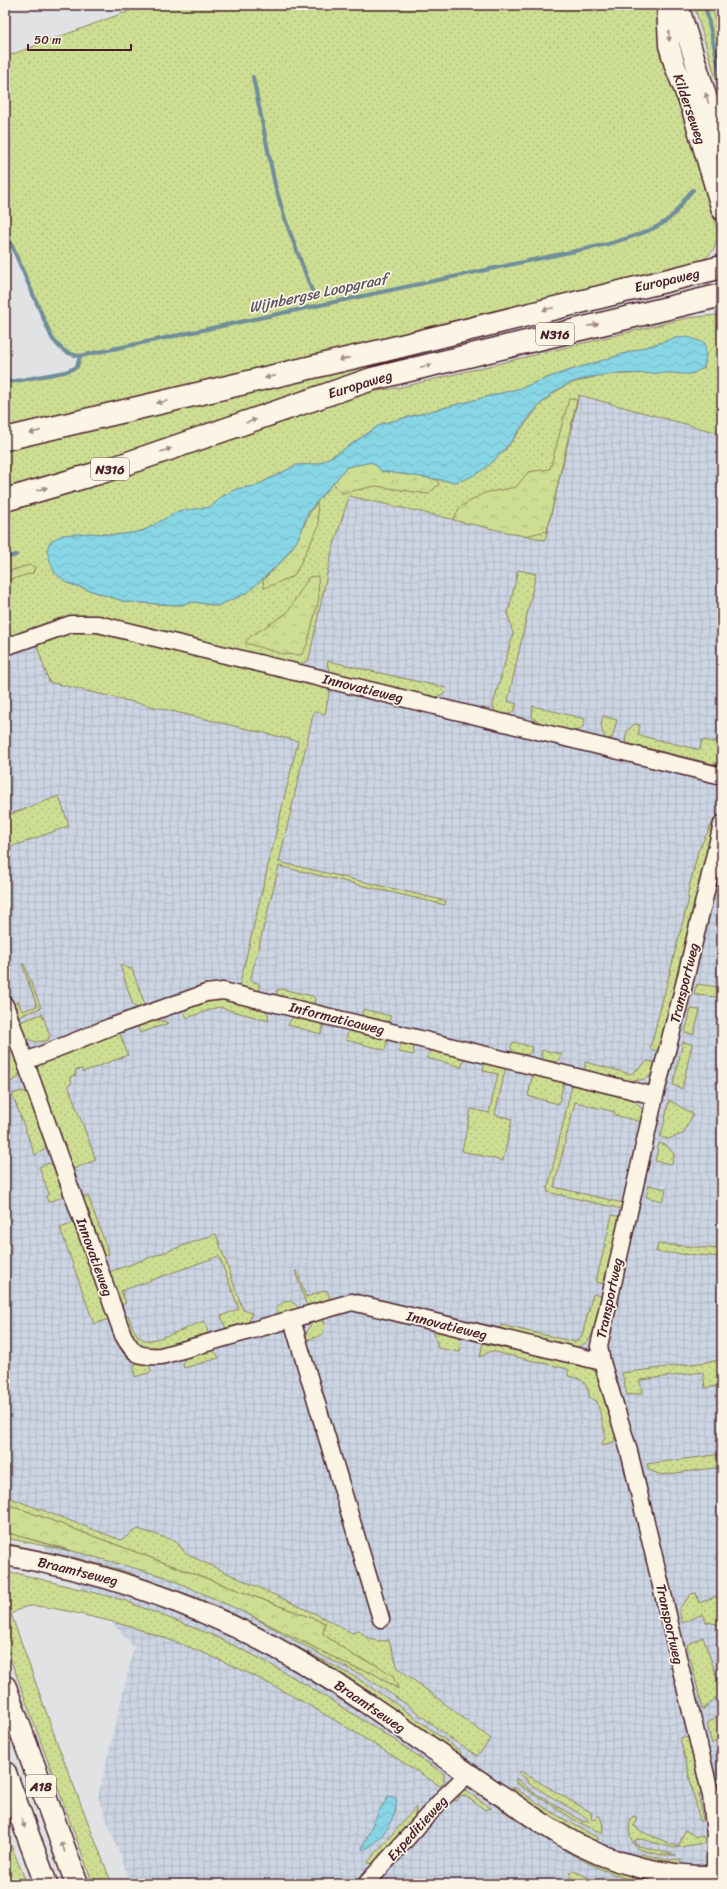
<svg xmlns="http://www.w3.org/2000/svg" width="727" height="1889" font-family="Sriracha,sans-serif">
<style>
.industrial{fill:url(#industrial-grid)}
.green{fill:url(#green-dots);stroke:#8c7e5e;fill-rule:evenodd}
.forest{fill:url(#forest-crowns);stroke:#8c7e5e}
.water{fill:url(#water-waves);stroke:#6f8d9b}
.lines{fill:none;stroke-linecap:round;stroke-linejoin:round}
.stream{stroke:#6f8d9b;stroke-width:4}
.minor-casing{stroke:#4a1f2b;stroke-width:19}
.tertiary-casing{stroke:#4a1f2b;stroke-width:23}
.primary-casing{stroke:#4a1f2b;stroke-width:25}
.motorway-casing{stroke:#4a1f2b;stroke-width:25}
.minor{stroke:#fcf5e5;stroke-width:16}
.tertiary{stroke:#fcf5e5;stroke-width:20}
.primary{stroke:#fcf5e5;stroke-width:22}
.motorway{stroke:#fcf5e5;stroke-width:22}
.oneway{fill:#a38a88}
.labels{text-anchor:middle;stroke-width:3.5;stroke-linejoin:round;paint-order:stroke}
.shield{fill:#fcf5e5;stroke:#7f5f63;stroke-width:1}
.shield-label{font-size:13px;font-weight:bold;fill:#4a1f2b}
.street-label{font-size:14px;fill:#4a1f2b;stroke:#fcf5e5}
.water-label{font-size:15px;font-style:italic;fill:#5c5663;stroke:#fcf5e5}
</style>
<defs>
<pattern id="industrial-grid" width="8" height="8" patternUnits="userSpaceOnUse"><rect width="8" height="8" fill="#ccd5e3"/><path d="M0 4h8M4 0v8" fill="none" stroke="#b1b6c3"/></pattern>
<pattern id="green-dots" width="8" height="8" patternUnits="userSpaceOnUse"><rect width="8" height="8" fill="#cdde92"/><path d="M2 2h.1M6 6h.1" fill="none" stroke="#b2be7e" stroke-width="1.8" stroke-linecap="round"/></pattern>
<pattern id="forest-crowns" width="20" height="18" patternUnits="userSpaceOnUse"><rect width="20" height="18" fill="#cdde92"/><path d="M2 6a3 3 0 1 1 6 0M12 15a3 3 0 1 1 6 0" fill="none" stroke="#b2be7e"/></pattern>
<pattern id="water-waves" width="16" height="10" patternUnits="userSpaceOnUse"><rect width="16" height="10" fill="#87d6e5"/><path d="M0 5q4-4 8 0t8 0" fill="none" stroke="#76b7c5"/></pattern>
</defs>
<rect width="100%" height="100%" fill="#e0e2e4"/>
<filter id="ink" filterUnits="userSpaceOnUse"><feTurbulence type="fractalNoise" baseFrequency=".025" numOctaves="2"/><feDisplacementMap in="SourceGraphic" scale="8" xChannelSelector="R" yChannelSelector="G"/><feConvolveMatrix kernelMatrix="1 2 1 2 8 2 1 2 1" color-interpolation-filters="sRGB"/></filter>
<g filter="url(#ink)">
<path class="industrial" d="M 578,395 L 722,434 L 722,1884 L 131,1884 L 98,1797 L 134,1647 L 5,1503 L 5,554 L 78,597 L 296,650 L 331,555 L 349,496 L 545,540 Z"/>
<path class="green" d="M 145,5 L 661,5 L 717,229 C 720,258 699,262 676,269 L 5,430 L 5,383 L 65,372 L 77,367 L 79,356 C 65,353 61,351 52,338 L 5,230 L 5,57 Z
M 694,5 L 712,5 L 722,50 L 722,99 Z
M 716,315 L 722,316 L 722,434 L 579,395 L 545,540 L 349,496 L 331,555 L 309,659 L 301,665 L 87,615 C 59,616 31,629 5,639 L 5,508 L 346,396 L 402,387 L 687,318 ZM 675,338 L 706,355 L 704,368 L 689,374 L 674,372 L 601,375 L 566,385 L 554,393 L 539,406 L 506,449 L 492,462 L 455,482 L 347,467 L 309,511 L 280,563 L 247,593 L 217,606 L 195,602 L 179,605 L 158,604 L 126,602 L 67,583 L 88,533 C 107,534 126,537 144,530 C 167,522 187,509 211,507 L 221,497 L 236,489 L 255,486 L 297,465 L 318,464 L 343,450 L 381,424 L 521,388 L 555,375 Z
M 461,340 L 381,365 L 246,416 L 5,492 L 5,446 Z
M 518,570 L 536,574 L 508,701 L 517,704 L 514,711 L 507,715 L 495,712 L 493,705 L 513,634 L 508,614 Z
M 85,629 L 328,686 L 330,689 L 325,714 L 314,711 L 279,862 L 446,901 L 445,905 L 279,866 L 250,981 L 258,983 L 260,986 L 259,991 L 239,987 L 298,741 L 49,682 L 36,643 L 66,632 Z
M 328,661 L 446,688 L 445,693 L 434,698 L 332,673 L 327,666 Z
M 533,706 L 585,719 C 584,724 584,728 579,730 C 572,733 536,724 532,717 Z
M 603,716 L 617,720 L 612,738 L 606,739 C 601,730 600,725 603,716 Z
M 635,724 L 640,725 L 638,735 L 700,750 L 702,740 L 712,742 L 722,740 L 722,766 L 626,743 C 624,735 628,728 635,724 Z
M 59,796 L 69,826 L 5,849 L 5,816 Z
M 717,814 L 662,1049 L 658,1051 L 650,1049 L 689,898 L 687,897 L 698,851 Z
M 22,964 L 24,964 L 41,1008 L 18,1016 L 17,1007 L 13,1005 L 18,1001 L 22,1011 L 37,1006 Z
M 120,965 L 132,969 L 144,1002 L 143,1006 L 137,1008 L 133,1005 Z
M 697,984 L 717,987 L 717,997 L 696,995 L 694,993 Z
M 281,989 L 313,996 L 315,999 L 314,1004 L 276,996 L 277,990 Z
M 219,996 L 262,1007 L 268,1014 L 269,1021 L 218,1007 L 187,1018 L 185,1014 L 187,1008 Z
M 363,1009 L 391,1016 L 388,1022 L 362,1016 Z
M 691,1009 L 700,1010 L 694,1034 L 685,1033 Z
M 42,1014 L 50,1035 L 48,1040 C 31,1045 22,1038 17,1023 Z
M 297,1016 L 324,1024 L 321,1034 L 288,1025 L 292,1018 Z
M 152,1018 L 169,1023 L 140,1033 L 137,1024 Z
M 349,1028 L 388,1038 L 385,1050 L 346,1040 Z
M 118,1029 L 128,1055 L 83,1072 L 82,1069 L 75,1070 L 76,1075 L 70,1077 L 72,1083 L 68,1085 L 96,1160 L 73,1169 L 70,1169 L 35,1074 L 39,1064 Z
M 401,1041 L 413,1043 L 414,1055 L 399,1052 Z
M 513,1042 L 532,1047 L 531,1052 L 527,1055 L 512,1052 L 511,1047 Z
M 683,1042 L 692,1044 L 682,1089 L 673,1085 Z
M 5,1045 L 11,1048 L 20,1072 L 18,1078 L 8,1083 L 5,1075 Z
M 432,1050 L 464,1057 L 462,1067 L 426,1058 Z
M 542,1050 L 562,1054 L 557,1062 L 543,1060 L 541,1055 Z
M 485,1061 L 506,1066 L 495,1115 L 512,1119 L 503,1161 L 462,1151 L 471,1109 L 489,1113 L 498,1074 L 483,1071 Z
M 648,1061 L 659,1064 C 648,1094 607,1075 585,1070 L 585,1062 L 631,1074 Z
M 533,1073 L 564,1080 L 559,1104 L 528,1096 Z
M 573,1081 L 631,1096 L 642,1109 L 642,1122 L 614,1115 L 615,1112 L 575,1102 L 554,1187 L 623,1203 L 622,1209 L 547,1192 Z
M 22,1091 L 28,1093 L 29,1097 L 46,1145 L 44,1150 L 35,1155 L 12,1094 Z
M 669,1100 L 693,1114 L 683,1134 L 667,1139 L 661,1137 Z
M 659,1143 L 666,1145 L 674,1154 L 672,1164 L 655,1161 Z
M 49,1163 L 54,1166 L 64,1194 L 60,1198 L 48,1202 L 46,1196 L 49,1194 L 39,1167 Z
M 649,1185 L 666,1189 L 663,1201 L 646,1197 Z
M 88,1196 L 109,1254 L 104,1256 L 100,1254 L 82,1203 L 83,1197 Z
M 612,1215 L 621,1217 L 604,1284 L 596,1282 Z
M 74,1223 L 109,1319 L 94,1324 L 60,1228 Z
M 216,1234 L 243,1310 L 252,1313 L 249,1322 L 226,1329 L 221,1316 L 239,1309 L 219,1256 L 121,1291 L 126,1303 L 120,1305 L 109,1272 Z
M 658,1244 L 722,1249 L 722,1257 L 656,1252 Z
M 295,1271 L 297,1271 L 306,1297 L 327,1290 L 330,1299 L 309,1306 L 306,1304 Z
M 593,1294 L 602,1296 C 597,1316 598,1341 576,1348 L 499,1332 L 501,1325 L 575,1342 L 579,1340 L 582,1335 Z
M 290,1301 L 295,1304 L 299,1308 L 276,1315 C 275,1306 281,1302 290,1301 Z
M 128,1315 C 132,1325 134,1336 145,1340 C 153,1343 194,1325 204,1321 L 208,1332 L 204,1336 C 189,1340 144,1358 133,1342 C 129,1335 127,1326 124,1319 Z
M 322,1316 L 325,1329 L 321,1336 L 305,1340 C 307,1329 311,1321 322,1316 Z
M 433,1329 L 458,1337 L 461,1342 L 460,1352 L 438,1348 Z
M 483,1343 L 590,1368 L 597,1373 L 601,1379 L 616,1433 L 614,1442 L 601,1445 L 606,1436 L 597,1401 L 590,1398 C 586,1381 585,1380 568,1376 L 568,1369 L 491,1351 L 480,1357 Z
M 210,1349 L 217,1354 L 219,1358 L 184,1368 L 183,1363 L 186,1356 Z
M 722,1360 L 722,1385 L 705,1388 L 703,1372 L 640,1380 L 642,1393 L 627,1395 L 622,1373 Z
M 140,1363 L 149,1364 L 151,1372 L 135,1377 L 134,1364 Z
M 722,1454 L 722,1467 L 661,1475 L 649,1470 L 647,1464 Z
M 5,1496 L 121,1540 L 138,1529 L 176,1541 L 186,1554 L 318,1615 L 352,1633 L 359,1630 C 368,1641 376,1642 389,1640 L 398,1668 L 491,1739 L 477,1756 L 447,1736 L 409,1706 L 366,1677 L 323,1656 L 244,1612 L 353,1667 L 373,1673 L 397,1688 L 377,1665 L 356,1657 L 323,1634 L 325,1623 L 5,1503 Z
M 5,1532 L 71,1551 L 5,1538 Z
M 5,1543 L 80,1559 L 121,1570 L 198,1598 L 232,1613 L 357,1678 L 406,1711 L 461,1752 L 458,1756 L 330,1670 L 18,1549 L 18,1547 L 5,1545 Z
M 5,1572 L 16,1574 L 16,1573 L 123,1600 L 212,1635 L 261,1659 L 305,1684 L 396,1741 L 444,1774 L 444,1783 L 440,1786 C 326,1713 219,1644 84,1615 C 67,1611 48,1606 30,1606 C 25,1606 16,1611 11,1614 L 59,1748 L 112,1884 L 93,1884 L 5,1644 Z
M 696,1593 L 699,1603 L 722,1594 L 722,1625 L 706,1622 L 703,1614 L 682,1623 L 679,1609 L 691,1594 Z
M 703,1637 L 722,1692 L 703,1710 L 687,1645 Z
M 717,1716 L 722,1722 L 722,1735 L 712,1744 L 707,1724 Z
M 684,1737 L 688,1738 L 692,1742 L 704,1793 L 699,1795 L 703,1821 L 700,1821 L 680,1738 Z
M 520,1771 L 592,1813 L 591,1819 L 596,1820 L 598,1815 L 600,1816 L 603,1826 L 602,1833 L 578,1822 L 516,1783 L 516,1778 L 531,1791 L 584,1822 L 588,1821 L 587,1818 L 528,1783 L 526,1778 L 519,1774 Z
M 513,1787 L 553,1813 L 598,1838 L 598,1840 L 593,1842 C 576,1832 518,1803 513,1787 Z
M 463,1789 L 491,1808 L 485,1810 L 464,1795 L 459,1796 L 457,1801 L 453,1800 L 452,1798 Z
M 470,1789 L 477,1790 L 679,1884 C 669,1884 658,1885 648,1884 C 582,1871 526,1824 470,1789 Z
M 416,1807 L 415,1817 L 374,1864 L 367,1863 Z
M 633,1816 L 637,1817 L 634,1826 L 638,1828 L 638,1830 L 678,1847 L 685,1830 L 697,1837 L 700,1835 L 705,1838 L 704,1843 L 674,1848 L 641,1839 L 635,1840 L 635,1845 L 676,1855 L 661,1855 L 638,1849 C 630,1843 626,1824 633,1816 Z
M 5,1831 L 27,1884 L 5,1884 Z
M 641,1854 L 668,1860 L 681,1859 L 681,1866 L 642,1858 L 640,1856 Z
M 574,1871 L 602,1884 L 567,1884 L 571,1876 L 570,1872 Z"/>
<path class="forest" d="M 569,399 L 577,400 L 547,531 L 524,536 L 453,520 L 460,507 L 484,493 L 516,487 L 528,472 L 550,469 Z
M 372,462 L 381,471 L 436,479 L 439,484 L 428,494 L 376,486 L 342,493 L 333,483 L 347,467 Z
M 317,503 L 319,526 L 294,576 L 264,588 L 263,580 C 275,568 287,557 296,542 C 304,529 306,515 317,503 Z
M 30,565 L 35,567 L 33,573 L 5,581 L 5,572 Z
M 318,576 L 319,598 L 307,645 L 301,655 L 283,654 L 245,643 L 251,636 L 287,613 L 309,577 Z
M 5,1503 L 325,1623 L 323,1634 L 356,1657 L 377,1665 L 393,1676 L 398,1689 L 373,1673 L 353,1667 L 244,1612 L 166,1577 L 5,1532 Z"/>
<path class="water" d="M 688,337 L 705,343 L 706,355 L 704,368 C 699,370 694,373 690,374 C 682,375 673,372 665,373 C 633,374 596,371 566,385 C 521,406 509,471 455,482 L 381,471 L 372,462 L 347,467 L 309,511 L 297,541 L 280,563 L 247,593 L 217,606 L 195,602 L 179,605 L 126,602 L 67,583 L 54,572 L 49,558 L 47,551 L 49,543 L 56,538 L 63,535 L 88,533 L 117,535 L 143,531 L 178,511 L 211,507 L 221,497 L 236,489 L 255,486 L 297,465 L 318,464 L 343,450 L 381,424 L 521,388 L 555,375 L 675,338 Z
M 389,1796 L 396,1798 C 400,1814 379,1845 363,1850 L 362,1848 C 370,1831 377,1811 389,1796 Z"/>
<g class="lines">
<path class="stream" d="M 705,5 L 722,81
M 253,77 L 275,185 L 285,219 L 312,291
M 5,230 L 52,338 C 60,349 66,354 80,356 L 608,244 C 628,238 660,230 674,214 C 681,206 685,197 693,190
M 5,383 L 65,372 L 77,367 L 80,356
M 5,558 L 16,555"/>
<g class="minor-casing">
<path id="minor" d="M 5,647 L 71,624 L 98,624 L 722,776
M 5,1005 L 123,1335 C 134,1355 138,1357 161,1356 L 352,1302 L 602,1362
M 26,1061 L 110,1027 L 206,993 L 223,991 L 655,1096
M 292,1320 L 381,1619
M 711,1796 L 629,1451 L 602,1362 L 599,1346 L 655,1096 L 681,997 L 722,824
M 366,1884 L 444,1797 L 468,1774
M 719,1884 L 715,1876 L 715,1836 L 711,1796 L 722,1824"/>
</g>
<g class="tertiary-casing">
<path id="tertiary" d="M 667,5 L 669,45 L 675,66 L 691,106 L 722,210
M 678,5 L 722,148
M 5,1555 C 110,1573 209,1608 301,1662 C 368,1701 430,1748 494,1791 C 517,1805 538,1822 561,1835 C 609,1864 666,1878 722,1876"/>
</g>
<g class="primary-casing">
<path id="primary" d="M 5,439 L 381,351 L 722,267
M 5,500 L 105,471 L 372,379 L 722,295"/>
</g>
<g class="motorway-casing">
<path id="motorway" d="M 5,1687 L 77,1884
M 5,1773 L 46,1884"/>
</g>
<use href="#minor" class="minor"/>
<use href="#tertiary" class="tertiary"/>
<use href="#primary" class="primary"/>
<use href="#motorway" class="motorway"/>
</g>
<defs><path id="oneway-solid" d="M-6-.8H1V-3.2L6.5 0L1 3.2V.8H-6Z"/></defs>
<g class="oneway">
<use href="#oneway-solid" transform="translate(669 36) rotate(87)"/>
<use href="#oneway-solid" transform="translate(707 98) rotate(-107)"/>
<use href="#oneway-solid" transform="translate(548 309) rotate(166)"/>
<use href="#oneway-solid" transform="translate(593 325) rotate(-13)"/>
<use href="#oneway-solid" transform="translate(344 359) rotate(167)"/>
<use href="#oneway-solid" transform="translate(426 366) rotate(-13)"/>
<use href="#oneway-solid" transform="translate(270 377) rotate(167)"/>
<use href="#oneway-solid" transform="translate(162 402) rotate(167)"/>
<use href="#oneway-solid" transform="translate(251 421) rotate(-19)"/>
<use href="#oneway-solid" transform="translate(35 432) rotate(167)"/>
<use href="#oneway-solid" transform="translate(166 450) rotate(-19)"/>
<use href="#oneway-solid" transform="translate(42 489) rotate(-16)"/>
<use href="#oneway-solid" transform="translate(23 1823) rotate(70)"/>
<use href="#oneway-solid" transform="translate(63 1847) rotate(-110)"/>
</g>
</g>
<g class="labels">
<g class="shield">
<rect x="536" y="323" width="38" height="22" rx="3"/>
<rect x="91" y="458" width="38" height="22" rx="3"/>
<rect x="26" y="1775" width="30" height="22" rx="3"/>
</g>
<g class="shield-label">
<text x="555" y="339">N316</text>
<text x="110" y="474">N316</text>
<text x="41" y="1791">A18</text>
</g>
<g class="street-label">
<text transform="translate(690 109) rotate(71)" y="5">Kilderseweg</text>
<text transform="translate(667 280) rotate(-13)" y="5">Europaweg</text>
<text transform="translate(360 384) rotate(-17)" y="5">Europaweg</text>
<text transform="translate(363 688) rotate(14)" y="5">Innovatieweg</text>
<text transform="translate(684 983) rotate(-76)" y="5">Transportweg</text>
<text transform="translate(337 1018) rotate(14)" y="5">Informaticaweg</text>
<text transform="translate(95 1257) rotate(70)" y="5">Innovatieweg</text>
<text transform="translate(609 1298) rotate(-78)" y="5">Transportweg</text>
<text transform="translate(447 1325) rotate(14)" y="5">Innovatieweg</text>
<text transform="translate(78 1571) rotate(14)" y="5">Braamtseweg</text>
<text transform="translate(670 1624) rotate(77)" y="5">Transportweg</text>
<text transform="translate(370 1706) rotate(34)" y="5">Braamtseweg</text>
<text transform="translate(417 1828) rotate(-48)" y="5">Expeditieweg</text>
</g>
<g class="water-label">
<text transform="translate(318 293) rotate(-12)" y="5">Wijnbergse Loopgraaf</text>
</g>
</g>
<rect width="727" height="1889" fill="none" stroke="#fcf5e5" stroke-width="20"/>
<rect x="10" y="10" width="707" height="1869" fill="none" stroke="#4a1f2b" stroke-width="1.5" filter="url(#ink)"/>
<path d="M28 44v6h103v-6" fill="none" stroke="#4a1f2b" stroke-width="2"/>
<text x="34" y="44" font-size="12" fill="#4a1f2b" stroke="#fcf5e5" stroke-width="3" paint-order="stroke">50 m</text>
</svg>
